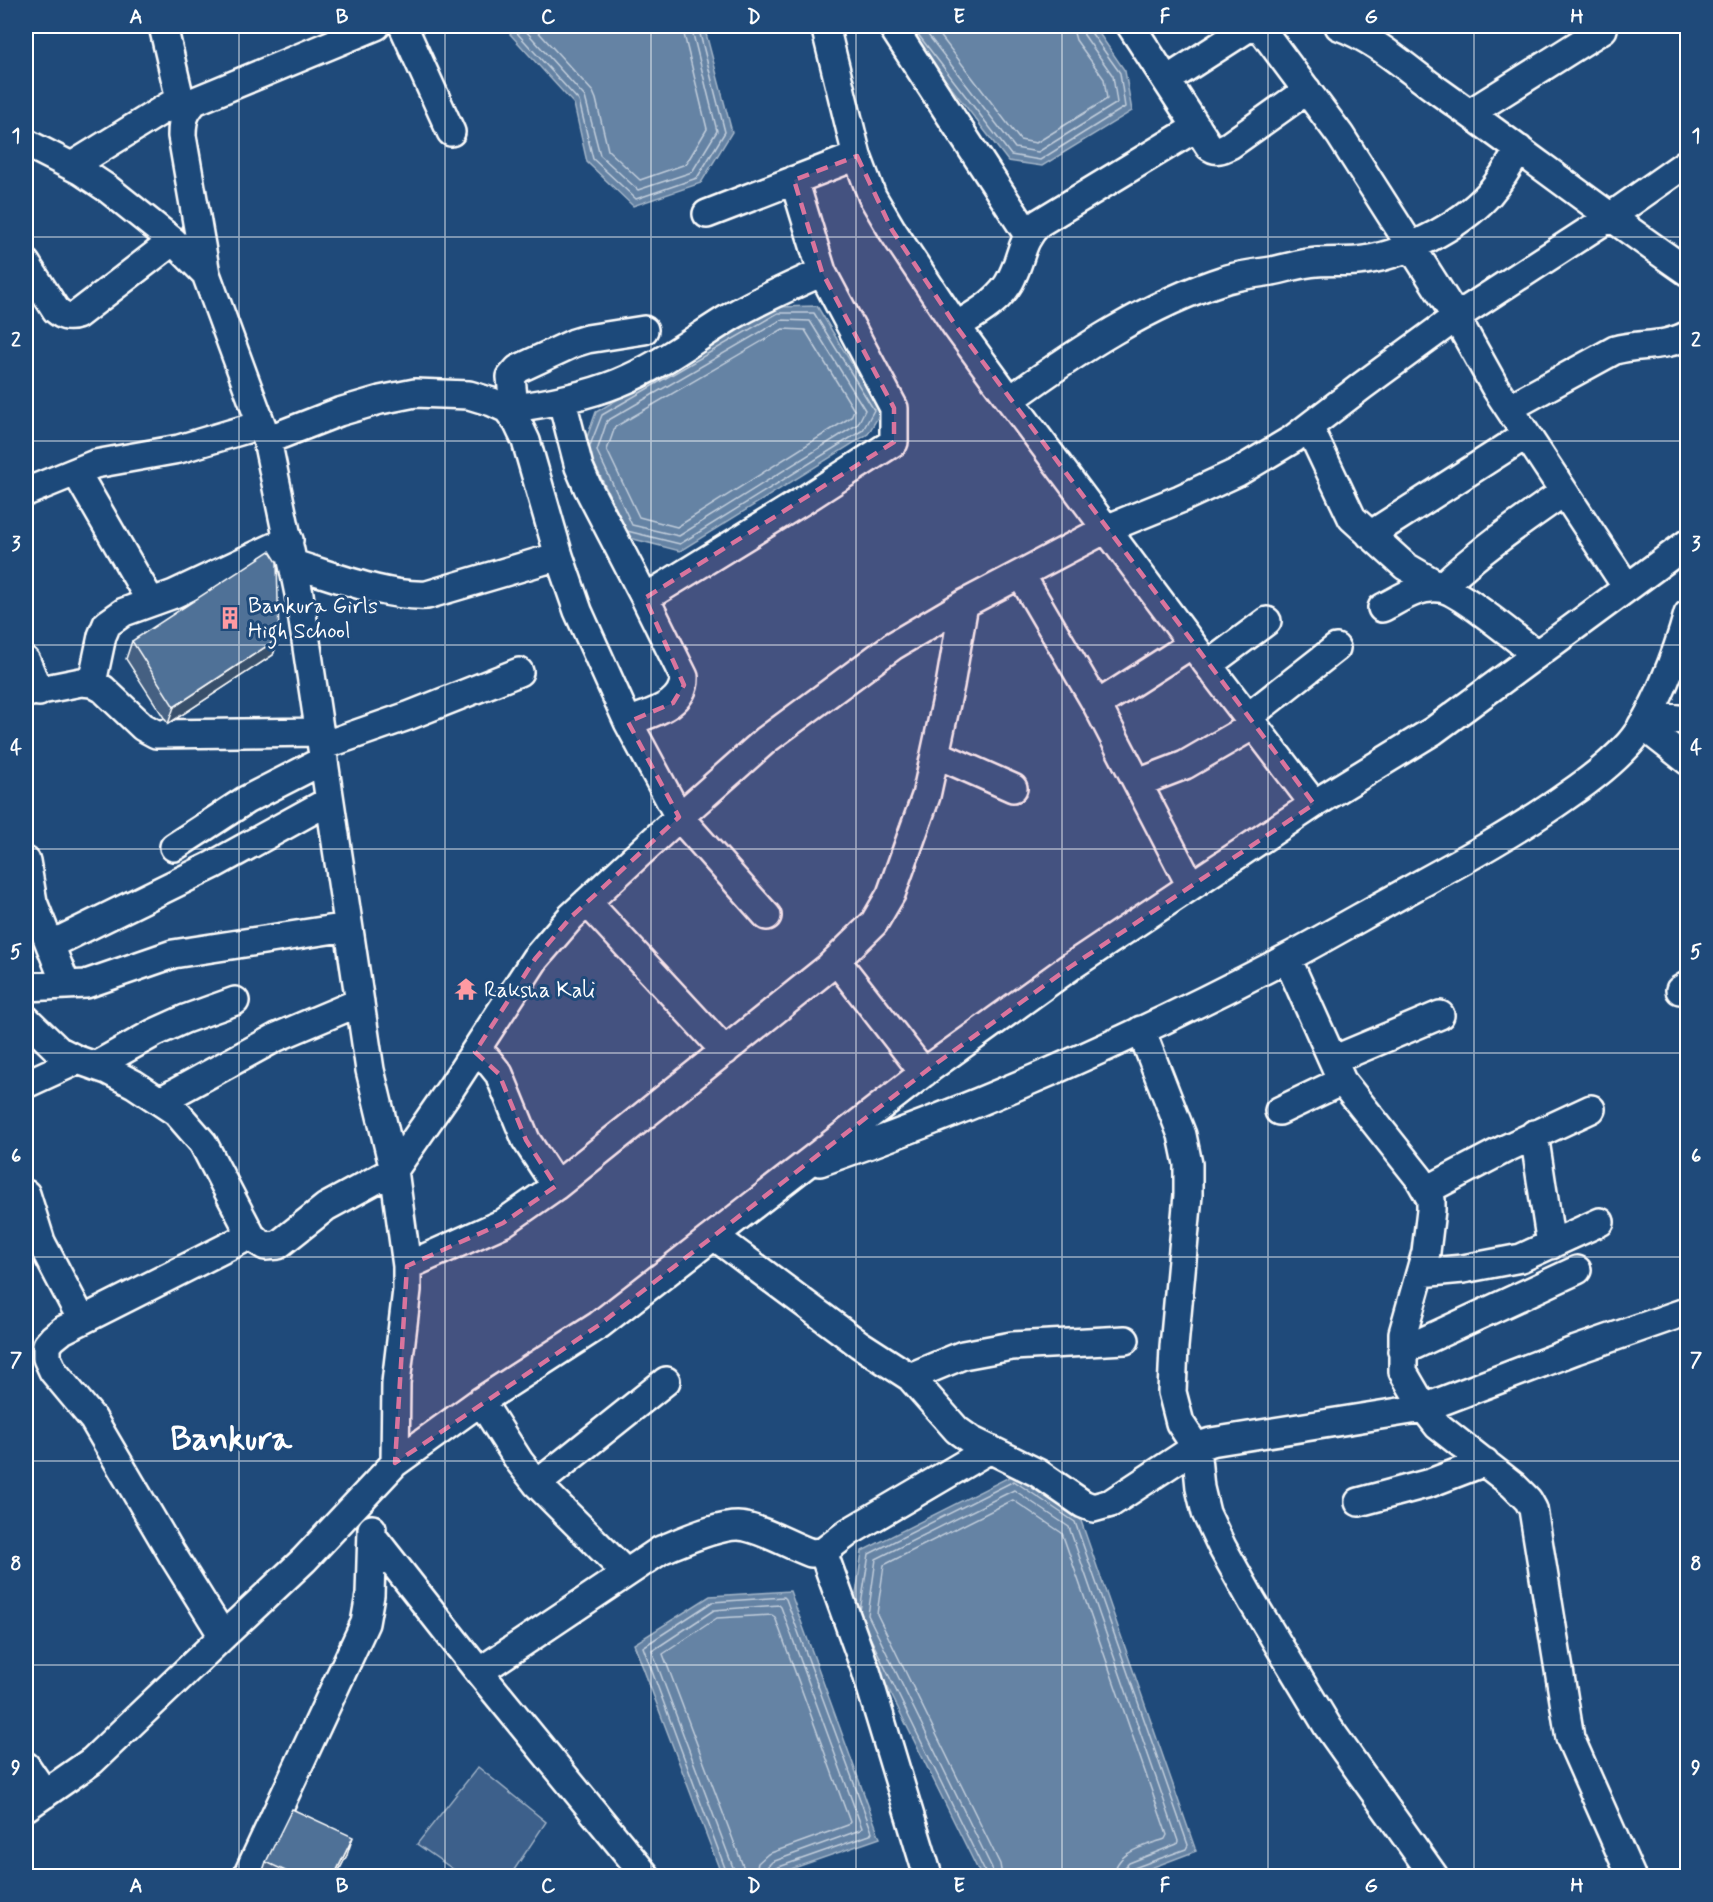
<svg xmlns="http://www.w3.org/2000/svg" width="1713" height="1902" font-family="Mynerve,sans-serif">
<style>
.green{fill:#3c618b;stroke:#9eb0c5;stroke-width:1.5}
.water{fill:#6583a4;stroke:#a3b5c8;stroke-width:1.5}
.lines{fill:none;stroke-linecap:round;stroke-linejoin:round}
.shore{stroke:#c1cddb;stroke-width:1.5}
.minor-casing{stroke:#fff;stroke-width:32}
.minor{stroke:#1f4a7a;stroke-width:27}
.wall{fill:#456182;stroke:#fff;stroke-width:1.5}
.shaded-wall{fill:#384f6a;stroke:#fff;stroke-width:1.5}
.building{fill:#507197;stroke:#fff;stroke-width:1.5}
.marked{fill:#da749d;fill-opacity:0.2;stroke:#da749d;stroke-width:4.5;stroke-dasharray:12 8;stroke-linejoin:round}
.grid{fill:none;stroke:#fff;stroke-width:1.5;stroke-opacity:0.55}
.labels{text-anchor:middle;stroke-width:6;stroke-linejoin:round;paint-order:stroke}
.poi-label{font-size:22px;fill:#fff;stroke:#1f4a7a;text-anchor:start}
.town-label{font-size:34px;font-weight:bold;fill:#fff;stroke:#1f4a7a}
.neatline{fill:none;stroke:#fff;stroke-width:2}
.grid-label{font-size:20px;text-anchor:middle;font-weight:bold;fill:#fff}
</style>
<rect width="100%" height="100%" fill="#1f4a7a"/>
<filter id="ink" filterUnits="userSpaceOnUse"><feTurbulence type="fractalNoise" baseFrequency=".0167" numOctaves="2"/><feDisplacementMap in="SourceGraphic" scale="12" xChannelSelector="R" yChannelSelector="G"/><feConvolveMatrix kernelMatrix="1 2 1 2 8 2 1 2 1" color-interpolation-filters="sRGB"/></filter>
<g filter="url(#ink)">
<path class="green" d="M 478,1767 L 546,1822 L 510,1876 L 463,1876 L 417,1844 Z"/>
<path class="water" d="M 511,26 L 704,26 L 732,132 L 701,183 L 633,206 L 587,162 L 574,104 L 510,34 Z
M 911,26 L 1094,26 L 1125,71 L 1132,111 L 1042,166 L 1008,161 L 909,33 Z
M 817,306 L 881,412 L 868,434 L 680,551 L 622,536 L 582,451 L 596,412 L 777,307 Z
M 1015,1474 L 1080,1518 L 1196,1851 L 1130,1876 L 981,1876 L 853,1617 L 862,1551 Z
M 790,1591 L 880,1838 L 771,1876 L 722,1876 L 634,1644 L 710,1596 Z"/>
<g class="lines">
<path class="shore" d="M 516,26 L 517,33 L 579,101 L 593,159 L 636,199 L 697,178 L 725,132 L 698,26
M 524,26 L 525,30 L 585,97 L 600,155 L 638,190 L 692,172 L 717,131 L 691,26
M 533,26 L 593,92 L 596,99 L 608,150 L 640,180 L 686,164 L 707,129 L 682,26
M 917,26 L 917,33 L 1011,155 L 1040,160 L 1125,107 L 1120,73 L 1090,31 L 1089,26
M 924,26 L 925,31 L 1015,148 L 1038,152 L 1117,103 L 1113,76 L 1084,35 L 1082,26
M 933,26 L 1020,140 L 1036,143 L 1107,99 L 1104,79 L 1076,40 L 1072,26
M 781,320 L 810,321 L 865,410 L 858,424 L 679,536 L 632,525 L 597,451 L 607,421 Z
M 783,329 L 805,330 L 854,410 L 851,417 L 677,527 L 639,517 L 607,450 L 615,427 Z
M 589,448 L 602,415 L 778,313 L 814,313 L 874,410 L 863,430 L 680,544 L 627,531
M 592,459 L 621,519
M 860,1611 L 869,1554 L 1014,1481 L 1075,1522 L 1188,1845 L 1186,1849 L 1134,1868 L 1131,1872 L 1130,1876
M 869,1635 L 985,1872 L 986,1876
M 728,1876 L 643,1647 L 712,1602 L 784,1597 L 786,1599 L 872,1832 L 870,1835 L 776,1868 L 773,1871 L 772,1876
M 735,1876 L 734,1870 L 652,1651 L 714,1610 L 779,1605 L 781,1607 L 862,1828 L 860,1830 L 772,1862 L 766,1868 L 764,1876
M 744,1876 L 743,1866 L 663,1654 L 717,1618 L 772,1615 L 775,1617 L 850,1822 L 848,1825 L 768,1854 L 758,1863 L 755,1876
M 993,1876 L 992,1868 L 868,1615 L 876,1559 L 1014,1490 L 1069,1527 L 1178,1841 L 1177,1844 L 1129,1863 L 1124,1868 L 1123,1876
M 1002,1876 L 1000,1864 L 877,1614 L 884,1565 L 1013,1500 L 1062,1533 L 1167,1835 L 1165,1839 C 1146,1846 1115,1851 1114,1876"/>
<g class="minor-casing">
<path id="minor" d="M 163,26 L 180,99 L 186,110
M 403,26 L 451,132
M 825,26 L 857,156 L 872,196 L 892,230 L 956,326 L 1010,400 L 1192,644 L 1314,804
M 892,26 L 1028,235
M 1131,26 L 1209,146 C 1216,152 1222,149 1230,145 L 1307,90
M 1259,26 L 1340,135 L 1456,317 L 1495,387 L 1626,586
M 1339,26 C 1377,40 1408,70 1441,93 C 1524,152 1604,214 1688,272
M 1167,80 L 1251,26
M 1470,113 L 1603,29
M 26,143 L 81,171 L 108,189 L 173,241 L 206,274 L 267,440 L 299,594 L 370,1070 L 394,1170 L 407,1266 L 407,1290 L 396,1383 L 395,1463
M 72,166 L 180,99
M 707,214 L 857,156
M 26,263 L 56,310 C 63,316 68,318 77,315 L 173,241
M 206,274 L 182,136 C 182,121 184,112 195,101 L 376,26
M 956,326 C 976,314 1002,300 1012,277 C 1023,255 1020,242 1039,223 L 1197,127
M 1010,400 C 1077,351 1148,304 1227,279 C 1242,275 1257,273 1272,271 C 1287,268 1302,263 1317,262 C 1330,261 1344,262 1357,261 C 1401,257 1459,227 1489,194 C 1501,180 1510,165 1519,149
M 562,401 L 579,467 L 588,488 L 645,598
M 514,408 L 511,377 L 518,369 L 574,343 L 587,339 L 644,330
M 1509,408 L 1615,350 C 1639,343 1665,348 1688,335
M 507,409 C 545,404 583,397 618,383 C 660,366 694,339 732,316 C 761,299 792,286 822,272
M 1309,427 L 1352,518 L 1405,566 L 1441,587 C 1479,551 1521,522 1564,492
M 267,440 L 339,412 L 380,400 L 415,393 L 469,395 L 492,402 L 507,409 L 517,422 L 526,441 L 559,556 L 578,611 L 628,722 L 679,817 L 767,916
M 76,472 L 151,602
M 26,492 L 95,464 L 179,449 L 260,425
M 1370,535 L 1526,435
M 293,564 C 334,576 385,597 427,595 L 559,556
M 1021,575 L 1097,705 L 1191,886
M 1382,608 C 1400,599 1417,586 1439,588 C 1457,589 1518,640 1536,654
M 26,661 L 39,692
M 1208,665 L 1267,621
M 92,683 L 102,636 L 107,624 L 124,612 L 174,594 L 289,540
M 26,693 L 81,682 L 92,683 L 103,689 L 143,727 L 156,734 L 320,732
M 1097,705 L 1192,644
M 1648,716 L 1688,720
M 1248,717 L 1336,648
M 628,722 C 650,713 685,706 684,677 L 645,598 L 804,500 L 894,442 L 894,408 L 822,272 L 794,180
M 1642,725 L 1688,761
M 322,746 L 408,716 L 519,672
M 936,754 L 1013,788
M 1138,783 L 1185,765 L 1254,725
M 174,847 L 246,800 L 324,760
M 26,861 L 33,902 L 66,985
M 587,902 L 725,1051
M 50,945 L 213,865 L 329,801
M 1287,958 L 1342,1081 L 1419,1178 L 1431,1199 L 1431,1210 L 1426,1252 L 1403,1333 L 1403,1372 L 1424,1408 L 1438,1426 L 1513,1485 L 1528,1500 L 1533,1509 L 1570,1738 L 1631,1876
M 836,960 L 924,1073
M 26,987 L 86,984 L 173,954 L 348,927
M 1680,990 L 1688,985
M 26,1019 L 58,1050 L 78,1060 L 107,1070 L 134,1084 L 176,1112 L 203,1143 L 251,1235 L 257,1241 L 265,1246 L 278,1245 L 326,1207 L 394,1170 L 451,1088 L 535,959 L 571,917 L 667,828 L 766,740 L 893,646 L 964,604 L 1106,529 L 1180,499 L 1238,472 L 1293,439 L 1362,386 L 1456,317 L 1610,217 L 1688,162
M 1141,1030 L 1182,1135 L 1188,1164 L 1188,1195 L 1174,1347 L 1172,1392 L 1180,1423 L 1196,1447 L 1200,1488 L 1206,1513 L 1222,1547 L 1252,1601 L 1328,1727 L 1434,1876
M 475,1052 L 487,1059 L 499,1074 L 526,1140 L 556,1186
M 1333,1060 L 1440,1015
M 95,1066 L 154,1033 L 185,1019 L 235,1001
M 26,1084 L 78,1060
M 160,1101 L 277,1037 L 360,1002
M 1279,1111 L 1342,1081
M 1534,1134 L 1551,1245
M 820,1162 C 981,1106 1137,1037 1287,958 C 1330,935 1371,911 1413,888 C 1466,859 1519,830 1568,795 C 1590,780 1611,764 1629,744 C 1654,716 1678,651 1688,614
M 1427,1190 L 1505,1149 L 1591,1109
M 26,1194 L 41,1242 L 82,1320
M 714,1236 L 859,1344 L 910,1377 L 957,1430 L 971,1440 L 1038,1473 L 1083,1504 L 1093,1508 L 1111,1503 L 1196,1447 L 1211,1442 L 1424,1408 L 1576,1350 L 1688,1311
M 407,1266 L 503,1223 L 556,1186 L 829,967 L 874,923 L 891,894 L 926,796 L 950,685 L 964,604
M 1420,1273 L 1463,1269 L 1521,1258 L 1600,1222
M 1402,1351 L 1577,1270
M 910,1377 L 963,1355 L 1012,1346 L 1125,1340
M 481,1401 L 519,1461 L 537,1484 L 626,1573
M 537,1484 L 666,1381
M 1359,1502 L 1430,1483 L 1485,1462
M 373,1537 L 479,1672 L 646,1876
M 823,1552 L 866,1671 L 928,1876
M 223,1636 L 172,1554 L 93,1419 L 53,1371 L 47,1358 L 47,1345 L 53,1338 L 63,1330 L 251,1235
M 479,1672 L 661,1550 C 681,1542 725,1521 746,1527 C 768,1532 789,1545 811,1553 L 823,1552 L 849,1532 L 990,1449
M 26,1766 L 45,1794
M 26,1807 L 92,1761 L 223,1636 L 304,1560 L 395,1463 L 481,1401 L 599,1325 L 930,1068 L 1070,967 L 1314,804 L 1433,731 L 1688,543
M 247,1876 L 365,1623 L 370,1595 L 372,1529"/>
</g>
<use href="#minor" class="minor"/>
</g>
<path class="wall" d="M 279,638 L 273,655 L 168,724 L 126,659 L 132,641 Z
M 347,1855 L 336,1876 L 261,1876 L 266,1862 Z"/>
<path class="shaded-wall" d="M 279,638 L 273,655 L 168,724 L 174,707 Z
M 353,1837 L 347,1855 L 336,1876 L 334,1876 Z"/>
<path class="building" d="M 270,551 L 277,562 L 279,638 L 174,707 L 132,641 Z
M 292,1809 L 353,1837 L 334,1876 L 296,1876 L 266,1862 Z"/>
</g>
<path class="marked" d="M 857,156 L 892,230 L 956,326 L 1314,804 L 1070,967 L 930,1068 L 599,1325 L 395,1463 L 407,1266 L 503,1223 L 556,1186 L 526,1140 L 499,1074 L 475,1052 L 535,959 L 571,917 L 679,817 L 628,722 L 673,703 L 684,685 L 645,598 L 894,442 L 894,408 L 822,272 L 794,180 Z"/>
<path class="grid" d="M 239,26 L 239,1876M 445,26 L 445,1876M 651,26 L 651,1876M 856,26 L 856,1876M 1062,26 L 1062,1876M 1268,26 L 1268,1876M 1474,26 L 1474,1876M 26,237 L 1688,237M 26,441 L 1688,441M 26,645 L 1688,645M 26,849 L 1688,849M 26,1053 L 1688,1053M 26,1257 L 1688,1257M 26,1461 L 1688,1461M 26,1665 L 1688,1665"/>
<defs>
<g id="building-bare" transform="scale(1.8)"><path d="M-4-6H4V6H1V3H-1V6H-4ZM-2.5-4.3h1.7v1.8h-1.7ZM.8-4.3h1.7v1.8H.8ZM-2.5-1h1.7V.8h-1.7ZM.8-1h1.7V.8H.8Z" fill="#ff9aa2" stroke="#1f4a7a" stroke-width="2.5" paint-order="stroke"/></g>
<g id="temple-bare" transform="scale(1.8)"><path d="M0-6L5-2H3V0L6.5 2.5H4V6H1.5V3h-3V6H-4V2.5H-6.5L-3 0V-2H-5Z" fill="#ff9aa2" stroke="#1f4a7a" stroke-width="2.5" paint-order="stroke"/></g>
</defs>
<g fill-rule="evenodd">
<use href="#building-bare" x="230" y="618"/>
<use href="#temple-bare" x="466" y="989"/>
</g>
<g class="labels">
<g class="poi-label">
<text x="248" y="613">Bankura Girls<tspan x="248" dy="25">High School</tspan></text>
<text x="484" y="997">Raksha Kali</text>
</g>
<g class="town-label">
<text x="231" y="1449">Bankura</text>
</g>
</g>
<rect width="1713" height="1902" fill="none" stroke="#1f4a7a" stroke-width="66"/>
<rect x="33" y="33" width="1647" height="1836" class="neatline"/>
<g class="grid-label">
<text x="136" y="23">A</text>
<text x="342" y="23">B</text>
<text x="548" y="23">C</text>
<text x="754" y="23">D</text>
<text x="959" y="23">E</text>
<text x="1165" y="23">F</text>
<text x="1371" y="23">G</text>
<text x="1577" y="23">H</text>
<text x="16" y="142">1</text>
<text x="1696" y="142">1</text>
<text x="16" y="346">2</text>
<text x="1696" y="346">2</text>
<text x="16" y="550">3</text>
<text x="1696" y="550">3</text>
<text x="16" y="754">4</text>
<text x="1696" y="754">4</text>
<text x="16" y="958">5</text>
<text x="1696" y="958">5</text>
<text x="16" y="1162">6</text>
<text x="1696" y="1162">6</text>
<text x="16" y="1366">7</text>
<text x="1696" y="1366">7</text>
<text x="16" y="1570">8</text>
<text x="1696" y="1570">8</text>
<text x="16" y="1774">9</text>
<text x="1696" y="1774">9</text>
<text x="136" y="1892">A</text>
<text x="342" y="1892">B</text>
<text x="548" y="1892">C</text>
<text x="754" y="1892">D</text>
<text x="959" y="1892">E</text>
<text x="1165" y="1892">F</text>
<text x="1371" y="1892">G</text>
<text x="1577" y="1892">H</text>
</g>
</svg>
